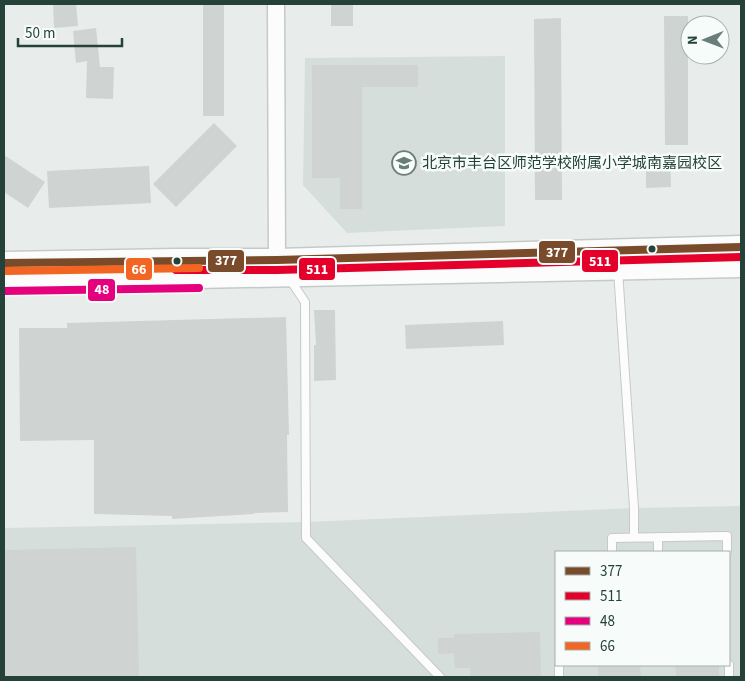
<svg xmlns="http://www.w3.org/2000/svg" width="745" height="681" font-family="'Source Sans 3','Noto Sans SC',sans-serif">
<style>
.built{fill:#d6dedb;fill-rule:evenodd}
.building{fill:#cfd4d2}
.lines{fill:none;stroke-linecap:round;stroke-linejoin:round}
.service-casing{stroke:#c5cac8;stroke-width:10}
.minor-casing{stroke:#c5cac8;stroke-width:19}
.secondary-casing{stroke:#c3cbc8;stroke-width:25}
.service{stroke:#fcfcfc;stroke-width:8}
.minor{stroke:#fcfcfc;stroke-width:16}
.secondary{stroke:#fcfcfc;stroke-width:22}
.bus-1-casing{stroke:#f7fbf9;stroke-width:11}
.bus-2-casing{stroke:#f7fbf9;stroke-width:11}
.bus-3-casing{stroke:#f7fbf9;stroke-width:11}
.bus-4-casing{stroke:#f7fbf9;stroke-width:11}
.bus-1{stroke:#7a4b2a;stroke-width:8}
.bus-2{stroke:#e4002b;stroke-width:8}
.bus-3{stroke:#e5007d;stroke-width:8}
.bus-4{stroke:#f26522;stroke-width:8}
.bus-dot{fill:#24423a;stroke:#f7fbf9;stroke-width:2}
.labels{text-anchor:middle;stroke-width:5;stroke-linejoin:round;paint-order:stroke}
.poi-label{font-size:15px;fill:#24423a;stroke:#f7fbf9;text-anchor:start}
.line-badge{stroke:#f7fbf9;stroke-width:2}
.badge-label{font-size:14px;text-anchor:middle;font-weight:bold;fill:#fff}
</style>
<rect width="100%" height="100%" fill="#e8edeb"/>
<path class="built" d="M 505,56 L 505,226 L 347,233 L 303,185 L 305,58 Z
M 741,506 L 741,677 L 4,677 L 4,528 L 306,522 L 634,508 ZM 556,552 L 729,552 L 729,665 L 556,665 Z"/>
<path class="building" d="M 53,4 L 76,4 L 78,26 L 54,28 Z
M 203,4 L 224,4 L 224,116 L 203,116 Z
M 331,4 L 353,4 L 353,26 L 331,26 Z
M 664,16 L 688,16 L 688,145 L 665,145 Z
M 561,18 L 562,200 L 535,200 L 534,19 Z
M 96,28 L 100,67 L 114,67 L 113,99 L 86,98 L 87,61 L 76,63 L 73,31 Z
M 312,65 L 418,65 L 418,87 L 362,87 L 362,209 L 340,209 L 340,178 L 312,178 Z
M 214,123 L 237,146 L 176,207 L 153,184 Z
M 4,155 L 45,182 L 28,208 L 4,192 Z
M 670,155 L 671,187 L 646,188 L 646,156 Z
M 149,166 L 151,203 L 49,208 L 47,171 Z
M 314,310 L 335,310 L 336,380 L 314,381 L 314,345 L 316,345 Z
M 286,317 L 289,435 L 287,435 L 288,512 L 254,513 L 254,514 L 172,519 L 172,516 L 94,514 L 94,440 L 20,441 L 19,328 L 67,328 L 67,323 Z
M 503,321 L 504,345 L 406,349 L 405,325 Z
M 136,547 L 139,677 L 4,677 L 4,550 Z
M 540,632 L 541,677 L 470,677 L 470,668 L 455,668 L 454,653 L 438,654 L 438,638 L 454,638 L 454,634 Z
M 598,665 L 640,665 L 641,677 L 598,677 Z
M 675,665 L 719,665 L 719,677 L 676,677 Z"/>
<g class="lines">
<g class="service-casing">
<path id="service" d="M 618,270 L 634,508 L 634,537
M 289,278 L 305,302 L 306,538 L 440,677
M 658,537 L 658,552
M 612,552 L 612,538 L 727,536 L 727,552
M 559,665 L 559,677
M 729,665 L 729,677"/>
</g>
<g class="minor-casing">
<path id="minor" d="M 276,4 L 277,260"/>
</g>
<g class="secondary-casing">
<path id="secondary" d="M 4,263 L 176,260 L 277,260 L 741,247
M 4,281 L 741,266"/>
</g>
<use href="#service" class="service"/>
<use href="#minor" class="minor"/>
<use href="#secondary" class="secondary"/>
<g class="bus-1-casing">
<path id="bus-1" d="M 4,263 L 277,260 L 741,247"/>
</g>
<g class="bus-2-casing">
<path id="bus-2" d="M 176,270 L 277,270 L 741,257"/>
</g>
<g class="bus-3-casing">
<path id="bus-3" d="M 4,291 L 199,288"/>
</g>
<g class="bus-4-casing">
<path id="bus-4" d="M 4,271 L 199,268"/>
</g>
<use href="#bus-1" class="bus-1"/>
<use href="#bus-2" class="bus-2"/>
<use href="#bus-3" class="bus-3"/>
<use href="#bus-4" class="bus-4"/>
</g>
<defs>
<g id="school-ring" transform="scale(1.25)"><circle r="9.5" fill="#f7fbf9" stroke="#697e78" stroke-width="1.5"/><path d="M0-5L7-2L0 1L-7-2ZM-4 1L0 2.5L4 1V4Q0 6-4 4Z" fill="#697e78"/></g>
</defs>
<g fill-rule="evenodd">
<use href="#school-ring" x="404" y="163"/>
</g>
<g class="bus-dot">
<circle cx="652" cy="249" r="4.5"/>
<circle cx="177" cy="261" r="4.5"/>
</g>
<g class="labels">
<g class="poi-label">
<text x="422" y="168">北京市丰台区师范学校附属小学城南嘉园校区</text>
</g>
</g>
<g class="line-badge">
<rect x="538" y="240" width="38" height="24" rx="5" fill="#7a4b2a"/>
<rect x="207" y="249" width="38" height="24" rx="5" fill="#7a4b2a"/>
<rect x="581" y="249" width="38" height="24" rx="5" fill="#e4002b"/>
<rect x="298" y="257" width="38" height="24" rx="5" fill="#e4002b"/>
<rect x="125" y="257" width="28" height="24" rx="5" fill="#f26522"/>
<rect x="87" y="278" width="29" height="24" rx="5" fill="#e5007d"/>
</g>
<g class="badge-label">
<text x="557" y="257">377</text>
<text x="226" y="265">377</text>
<text x="600" y="266">511</text>
<text x="317" y="274">511</text>
<text x="139" y="274">66</text>
<text x="102" y="294">48</text>
</g>
<rect width="745" height="681" fill="none" stroke="#24423a" stroke-width="10"/>
<rect x="555" y="551" width="175" height="115" fill="#f7fbf9" stroke="#a3b1ad"/>
<rect x="565" y="567" width="25" height="8" fill="#7a4b2a" stroke="#a3b1ad"/>
<text x="600" y="576" font-size="15" fill="#24423a">377</text>
<rect x="565" y="592" width="25" height="8" fill="#e4002b" stroke="#a3b1ad"/>
<text x="600" y="601" font-size="15" fill="#24423a">511</text>
<rect x="565" y="617" width="25" height="8" fill="#e5007d" stroke="#a3b1ad"/>
<text x="600" y="626" font-size="15" fill="#24423a">48</text>
<rect x="565" y="642" width="25" height="8" fill="#f26522" stroke="#a3b1ad"/>
<text x="600" y="651" font-size="15" fill="#24423a">66</text>
<g transform="translate(705 40) rotate(269)"><circle r="24" fill="#f7fbf9" stroke="#a3b1ad"/>
<path d="M0-4L9 19L0 12L-9 19Z" fill="#697e78"/>
<text y="-8" font-size="14" font-weight="bold" text-anchor="middle" fill="#24423a">N</text>
</g>
<path d="M18 38v8h104v-8" fill="none" stroke="#24423a" stroke-width="2.5"/>
<text x="25" y="38" font-size="15" fill="#24423a" stroke="#f7fbf9" stroke-width="4" paint-order="stroke">50 m</text>
</svg>
